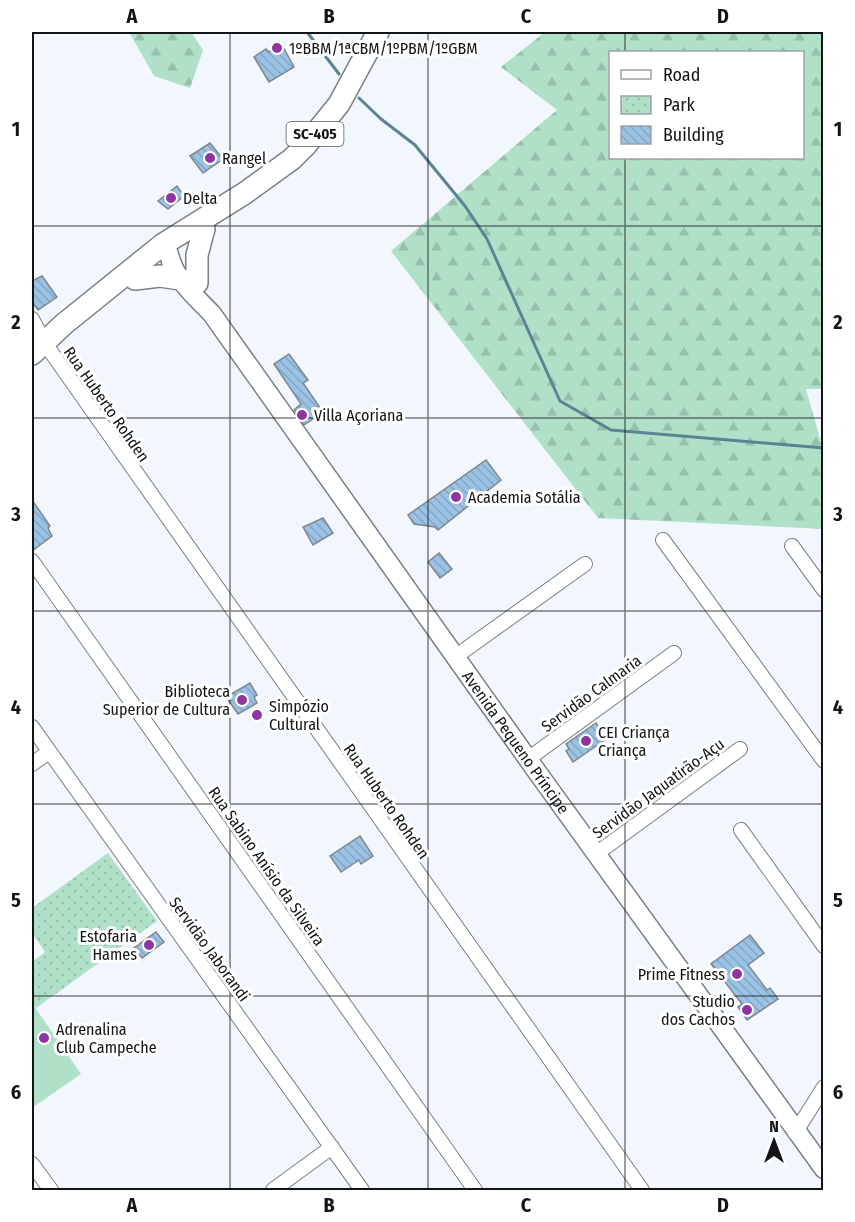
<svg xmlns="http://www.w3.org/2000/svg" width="855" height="1222" font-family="'Fira Sans Condensed',sans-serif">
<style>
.grass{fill:#b0e1c8}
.forest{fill:url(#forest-firs);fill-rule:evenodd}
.park{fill:url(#park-dots)}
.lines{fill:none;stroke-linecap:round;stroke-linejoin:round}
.stream{stroke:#5c8393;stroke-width:3}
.building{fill:url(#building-back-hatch);stroke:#81868b;stroke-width:1.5}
.minor-casing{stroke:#7a7f84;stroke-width:16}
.secondary-casing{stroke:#7a7f84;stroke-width:21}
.primary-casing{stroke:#7a7f84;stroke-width:24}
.minor{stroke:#fff;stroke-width:14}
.secondary{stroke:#fff;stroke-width:18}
.primary{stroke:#fff;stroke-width:21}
.grid{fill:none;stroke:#121416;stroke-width:1.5;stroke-opacity:0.55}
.poi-dot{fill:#8e35a1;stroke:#fff;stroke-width:2}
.labels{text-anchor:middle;stroke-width:6;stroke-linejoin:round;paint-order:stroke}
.shield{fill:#fff;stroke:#595a5c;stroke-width:1.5}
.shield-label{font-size:15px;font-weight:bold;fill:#121416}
.poi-label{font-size:16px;fill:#121416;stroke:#fff;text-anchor:start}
.street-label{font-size:16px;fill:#121416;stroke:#fff}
.neatline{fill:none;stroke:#121416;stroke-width:2}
.grid-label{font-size:20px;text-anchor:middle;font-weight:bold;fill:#121416}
</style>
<defs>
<pattern id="forest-firs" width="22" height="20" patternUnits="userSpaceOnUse" patternTransform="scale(1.5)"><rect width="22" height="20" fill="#b0e1c8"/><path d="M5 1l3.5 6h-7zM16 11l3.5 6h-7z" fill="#96c0ab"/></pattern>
<pattern id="park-dots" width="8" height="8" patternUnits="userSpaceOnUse" patternTransform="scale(1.5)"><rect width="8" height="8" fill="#b0e1c8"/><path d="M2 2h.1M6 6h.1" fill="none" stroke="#96c0ab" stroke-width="1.8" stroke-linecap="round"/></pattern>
<pattern id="building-back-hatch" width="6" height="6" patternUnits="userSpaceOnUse" patternTransform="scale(1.5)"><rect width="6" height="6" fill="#9ac2e5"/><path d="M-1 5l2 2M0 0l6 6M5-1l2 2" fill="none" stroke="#84a6c4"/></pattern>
</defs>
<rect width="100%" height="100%" fill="#f1f7fc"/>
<path class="grass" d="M 32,1003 L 81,1074 L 32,1108 Z"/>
<path class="forest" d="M 129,32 L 191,32 L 203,50 L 190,88 L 154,76 Z
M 545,32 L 823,32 L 824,389 L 806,389 L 823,449 L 823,529 L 598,518 L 391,251 L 557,110 L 501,67 ZM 610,52 L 802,52 L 802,158 L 610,158 Z"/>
<path class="park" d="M 108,853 L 157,921 L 36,1008 L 32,1002 L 32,962 L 45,952 L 32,933 L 32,908 Z"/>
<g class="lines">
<path class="stream" d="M 307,32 L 339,74
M 359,98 L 381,119 L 415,145 L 465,206 L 487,239 L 560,401 L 611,430 L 824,448"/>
</g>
<path class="building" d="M 282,45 L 294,67 L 269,82 L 254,57 L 266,49 L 269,52 Z
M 210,143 L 223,159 L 203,173 L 190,156 Z
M 177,186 L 184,196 L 168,209 L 158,201 Z
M 42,276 L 57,297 L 38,310 L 32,302 L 32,281 Z
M 289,354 L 308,380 L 303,383 L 323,412 L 304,425 L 294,410 L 301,404 L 274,364 Z
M 486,460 L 501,480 L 438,530 L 435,527 L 414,524 L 408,515 Z
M 32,500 L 50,526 L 48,528 L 52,536 L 32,551 Z
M 323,518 L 333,533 L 313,545 L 303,527 Z
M 439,553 L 452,569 L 440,578 L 428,562 Z
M 250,683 L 257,695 L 254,697 L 257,703 L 238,714 L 226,697 Z
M 596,723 L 606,739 L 573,762 L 566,751 L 569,749 L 566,744 Z
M 360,836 L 373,856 L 361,864 L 359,860 L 341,872 L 330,856 Z
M 156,932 L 164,942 L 142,958 L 134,948 Z
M 750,935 L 764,953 L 748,965 L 767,990 L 770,988 L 778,999 L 747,1020 L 738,1007 L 742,1004 L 711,964 Z"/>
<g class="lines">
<g class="minor-casing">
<path id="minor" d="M 32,319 L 44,342 L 642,1190
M 663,540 L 824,761
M 792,546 L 824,590
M 32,561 L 475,1190
M 455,657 L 585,564
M 32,727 L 362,1190
M 528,759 L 674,653
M 32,764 L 49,752
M 741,830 L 824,946
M 596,854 L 740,749
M 795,1133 L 824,1087
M 32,1164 L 51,1190
M 273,1190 L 332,1147"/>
</g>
<g class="secondary-casing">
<g id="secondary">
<path id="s1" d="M 169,254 C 174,279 195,296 212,314 L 535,769 L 824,1169"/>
</g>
</g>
<g class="primary-casing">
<path id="primary" d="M 135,279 L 160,276 L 180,279
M 197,283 L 197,255 L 204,229
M 32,354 L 64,324 L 162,245 L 245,193 L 292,159 L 306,145 L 339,104 L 378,32"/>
</g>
<use href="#minor" class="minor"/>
<use href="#secondary" class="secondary"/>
<use href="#primary" class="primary"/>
</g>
<path class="grid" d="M 230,32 L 230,1190M 428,32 L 428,1190M 625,32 L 625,52M 625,158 L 625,1190M 32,226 L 824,226M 32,418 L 824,418M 32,611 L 824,611M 32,804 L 824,804M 32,996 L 824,996"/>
<g class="poi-dot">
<circle cx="277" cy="48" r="6"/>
<circle cx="210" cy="158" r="6"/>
<circle cx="171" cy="198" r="6"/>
<circle cx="302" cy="415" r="6"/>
<circle cx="456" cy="497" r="6"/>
<circle cx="242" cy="700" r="6"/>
<circle cx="257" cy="715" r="6"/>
<circle cx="586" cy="741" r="6"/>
<circle cx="149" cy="945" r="6"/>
<circle cx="737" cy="974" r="6"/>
<circle cx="747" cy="1010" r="6"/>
<circle cx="44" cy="1038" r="6"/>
</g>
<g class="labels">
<rect class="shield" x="286.5" y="122" width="57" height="24" rx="4.5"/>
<g class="shield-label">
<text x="315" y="139">SC-405</text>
</g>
<g class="poi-label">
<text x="289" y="54">1ºBBM/1ªCBM/1ºPBM/1ºGBM</text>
<text x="222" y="164">Rangel</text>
<text x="183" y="204">Delta</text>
<text x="314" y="421">Villa Açoriana</text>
<text x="468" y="503">Academia Sotália</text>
<text x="230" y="697" text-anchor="end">Biblioteca<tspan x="230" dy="18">Superior de Cultura</tspan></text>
<text x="269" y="712">Simpózio<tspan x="269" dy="18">Cultural</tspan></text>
<text x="598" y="738">CEI Criança<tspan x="598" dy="18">Criança</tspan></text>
<text x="137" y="942" text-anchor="end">Estofaria<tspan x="137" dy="18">Hames</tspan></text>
<text x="725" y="980" text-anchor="end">Prime Fitness</text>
<text x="735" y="1007" text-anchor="end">Studio<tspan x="735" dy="18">dos Cachos</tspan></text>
<text x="56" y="1035">Adrenalina<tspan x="56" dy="18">Club Campeche</tspan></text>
</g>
<g class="street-label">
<text transform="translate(107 404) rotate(55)" y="6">Rua Huberto Rohden</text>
<text transform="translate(591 693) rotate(-36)" y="6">Servidão Calmaria</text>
<text dy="6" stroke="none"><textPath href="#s1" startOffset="600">Avenida Pequeno Príncipe</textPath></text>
<text transform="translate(658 788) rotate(-36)" y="6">Servidão Jaquatirão-Açu</text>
<text transform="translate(387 801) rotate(55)" y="6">Rua Huberto Rohden</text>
<text transform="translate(267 866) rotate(55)" y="6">Rua Sabino Anísio da Silveira</text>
<text transform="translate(210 949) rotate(54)" y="6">Servidão Jaborandi</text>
</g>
</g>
<rect width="855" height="1222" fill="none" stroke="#ffffff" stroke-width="66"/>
<rect x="609" y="51" width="195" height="108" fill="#ffffff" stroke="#a0a1a2" stroke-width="1.5"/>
<rect x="621" y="70" width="30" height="9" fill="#ffffff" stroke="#a0a1a2" stroke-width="1.5"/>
<text x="663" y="81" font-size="18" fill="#121416">Road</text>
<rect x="621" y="96" width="30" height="18" fill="url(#park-dots)" stroke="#a0a1a2" stroke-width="1.5"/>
<text x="663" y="111" font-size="18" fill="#121416">Park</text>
<rect x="621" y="126" width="30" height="18" fill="url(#building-back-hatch)" stroke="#a0a1a2" stroke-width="1.5"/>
<text x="663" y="141" font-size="18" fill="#121416">Building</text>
<g transform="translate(774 1141)" stroke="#ffffff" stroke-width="4.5" paint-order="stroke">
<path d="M0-4.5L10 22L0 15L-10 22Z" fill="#121416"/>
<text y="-9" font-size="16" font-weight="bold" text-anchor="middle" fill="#121416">N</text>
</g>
<rect x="33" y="33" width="789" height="1156" class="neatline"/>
<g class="grid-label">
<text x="132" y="23">A</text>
<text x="329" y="23">B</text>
<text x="526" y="23">C</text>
<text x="723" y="23">D</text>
<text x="16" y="136">1</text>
<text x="838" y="136">1</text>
<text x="16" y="329">2</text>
<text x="838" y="329">2</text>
<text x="16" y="521">3</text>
<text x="838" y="521">3</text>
<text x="16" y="714">4</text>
<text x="838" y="714">4</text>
<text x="16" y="907">5</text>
<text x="838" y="907">5</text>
<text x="16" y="1099">6</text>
<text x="838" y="1099">6</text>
<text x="132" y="1212">A</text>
<text x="329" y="1212">B</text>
<text x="526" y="1212">C</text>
<text x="723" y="1212">D</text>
</g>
</svg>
